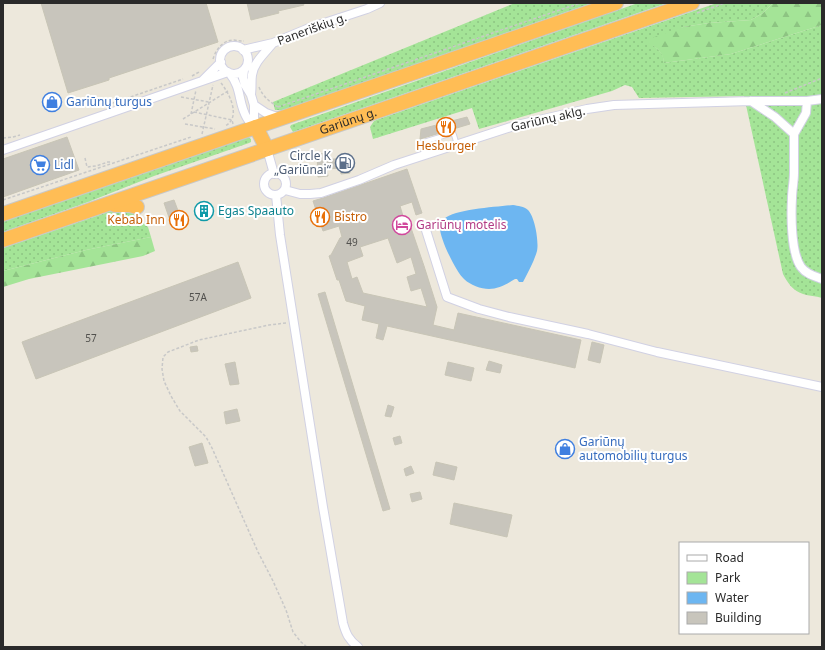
<svg xmlns="http://www.w3.org/2000/svg" width="825" height="650" font-family="'Noto Sans',sans-serif">
<style>
.green{fill:url(#green-dots)}
.forest{fill:url(#forest-firs)}
.water{fill:#6db6f1}
.building{fill:#c8c5bc;stroke:#c8c5b6;fill-rule:evenodd}
.lines{fill:none;stroke-linecap:round;stroke-linejoin:round}
.lane-casing{stroke:#d1d1e3;stroke-width:6}
.street-casing{stroke:#d1d1e3;stroke-width:10}
.highway-casing{stroke:#c8c8c8;stroke-width:16}
.path{stroke:#c8c8c8;stroke-width:1.5;stroke-dasharray:3 2;stroke-linecap:butt}
.lane{stroke:#fff;stroke-width:4}
.street{stroke:#fff;stroke-width:8}
.highway{stroke:#ffbd55;stroke-width:14}
.labels{text-anchor:middle;stroke-width:4;stroke-linejoin:round;paint-order:stroke}
.number-label{font-size:10px;fill:#52514e}
.street-label{font-size:12px;fill:#2a2a2a;stroke:#fff}
.shop-label{font-size:12px;fill:#366cbe;stroke:#fff;text-anchor:start}
.food-label{font-size:12px;fill:#c56008;stroke:#fff}
.service-label{font-size:12px;fill:#4e5e75;stroke:#fff;text-anchor:end}
.culture-label{font-size:12px;fill:#0d838f;stroke:#fff;text-anchor:start}
.hotel-label{font-size:12px;fill:#b23c85;stroke:#fff;text-anchor:start}
</style>
<defs>
<pattern id="green-dots" width="8" height="8" patternUnits="userSpaceOnUse"><rect width="8" height="8" fill="#a4e497"/><path d="M2 2h.1M6 6h.1" fill="none" stroke="#8dc482" stroke-width="1.8" stroke-linecap="round"/></pattern>
<pattern id="forest-firs" width="22" height="20" patternUnits="userSpaceOnUse"><rect width="22" height="20" fill="#a4e497"/><path d="M5 1l3.5 6h-7zM16 11l3.5 6h-7z" fill="#8dc482"/></pattern>
</defs>
<rect width="100%" height="100%" fill="#ede8dc"/>
<path class="green" d="M 515,3 L 592,3 L 291,108 L 282,110 L 275,110 L 273,102 Z
M 638,3 L 667,3 L 296,131 L 293,132 L 290,127 L 291,125 Z
M 717,3 L 773,3 L 763,13 L 751,20 L 709,23 L 683,27 L 653,45 C 659,50 664,54 664,63 L 731,54 L 822,25 L 822,298 C 816,296 809,296 803,294 C 793,291 787,282 783,274 L 744,96 L 639,98 L 632,87 L 625,85 L 612,91 L 479,129 L 472,108 L 373,139 L 370,127 L 374,121 L 379,119 Z
M 247,137 L 251,139 L 251,142 L 249,143 L 154,176 L 88,202 L 3,232 L 3,221 Z
M 117,209 L 130,211 L 148,227 L 151,237 L 86,250 L 3,271 L 3,248 Z"/>
<path class="forest" d="M 773,3 L 822,3 L 822,25 L 731,54 L 664,63 C 663,50 654,45 643,41 L 683,27 L 709,23 L 751,20 L 763,13 Z
M 151,237 L 155,251 L 143,256 L 29,279 L 3,287 L 3,271 L 86,250 Z"/>
<path class="water" d="M 513,205 C 518,206 524,206 528,210 C 535,217 539,242 537,251 C 534,262 528,272 523,282 L 519,282 L 517,279 L 515,279 C 507,284 498,289 489,289 C 481,289 470,285 464,279 C 456,272 439,237 440,227 C 440,224 442,221 444,219 C 455,209 497,207 513,205 Z"/>
<path class="building" d="M 41,3 L 206,3 L 218,42 L 109,78 L 109,80 L 68,93 Z
M 247,3 L 303,3 L 304,5 L 278,11 L 279,13 L 251,20 Z
M 467,117 L 470,124 L 420,139 L 421,129 Z
M 67,137 L 79,170 L 3,197 L 3,159 Z
M 327,153 L 327,159 L 340,159 L 340,157 L 349,157 L 350,173 L 341,174 L 340,168 L 327,169 L 328,176 L 318,177 L 317,154 Z
M 407,169 L 422,213 L 416,215 L 412,202 L 400,206 L 406,226 L 410,225 L 424,266 L 437,307 L 433,325 L 454,330 L 458,313 L 581,340 L 575,368 L 387,326 L 383,340 L 376,338 L 379,324 L 362,320 L 365,306 L 346,301 L 339,280 L 337,280 L 329,256 L 331,255 L 340,238 L 342,237 L 339,226 L 323,231 L 313,201 L 323,198 ZM 388,238 L 397,263 L 411,257 L 416,274 L 407,277 L 411,291 L 421,288 L 427,307 L 363,293 L 357,277 L 352,279 L 347,262 L 363,256 L 360,247 Z
M 174,200 L 180,216 L 183,215 L 185,221 L 172,226 L 164,203 Z
M 209,206 L 211,212 L 199,216 L 197,210 Z
M 238,262 L 251,298 L 36,379 L 22,342 Z
M 325,292 L 390,509 L 383,511 L 318,294 Z
M 592,342 L 604,345 L 600,363 L 588,360 Z
M 197,346 L 198,351 L 191,352 L 190,347 Z
M 489,361 L 502,365 L 500,373 L 486,370 Z
M 235,362 L 239,384 L 230,385 L 225,364 Z
M 448,362 L 474,368 L 471,381 L 445,375 Z
M 388,405 L 394,407 L 391,417 L 385,416 Z
M 237,409 L 240,421 L 226,424 L 224,412 Z
M 400,436 L 402,443 L 395,445 L 393,438 Z
M 202,443 L 208,463 L 195,466 L 189,447 Z
M 436,462 L 457,467 L 454,480 L 433,475 Z
M 411,466 L 414,473 L 406,476 L 404,469 Z
M 420,492 L 422,499 L 412,502 L 410,494 Z
M 454,503 L 512,515 L 507,537 L 450,524 Z"/>
<g class="lines">
<g class="lane-casing">
<path id="lane" d="M 420,143 L 453,133 L 454,135 L 457,145"/>
</g>
<g class="street-casing">
<path id="street" d="M220 60a14 14 0 1 1 28 0a14 14 0 1 1-28 0Z
M 243,50 L 273,43 L 309,28 L 367,9 L 380,3
M 244,70 L 243,78 L 245,85 L 251,95 L 254,105 L 254,117 L 256,127
M 230,74 C 242,88 238,104 247,118 C 249,122 253,125 256,127
M 203,80 L 221,62
M 251,94 C 252,88 251,81 252,75 C 254,62 265,53 273,43
M 751,101 L 775,117 L 794,134 C 794,147 794,160 794,173 C 794,182 792,190 792,198 C 791,216 791,253 801,267 C 806,274 814,276 822,279
M 254,105 L 266,113 L 280,118
M 794,134 L 806,113 L 807,101
M 267,149 L 274,174
M 3,150 L 228,72
M264 184a11 11 0 1 1 22 0a11 11 0 1 1-22 0Z
M 285,190 L 300,194 L 310,194 L 321,193 L 359,180 L 394,165 L 517,125 L 587,109 L 614,105 L 751,101 L 807,101 L 822,99
M 276,195 L 280,235 L 323,507 L 343,623 C 346,634 349,640 358,647
M 425,227 L 447,297 L 479,309 L 509,317 L 588,334 L 657,352 L 822,387"/>
</g>
<g class="highway-casing">
<g id="highway">
<path d="M 256,127 L 267,149"/>
<path d="M 115,205 L 130,205 L 137,207"/>
<path d="M 3,214 L 616,3"/>
<path id="s1" d="M 3,240 L 692,3"/>
</g>
</g>
<path class="path" d="M 697,13 L 725,3
M 213,59 C 216,49 223,40 234,40 C 238,41 241,41 244,41
M 192,76 L 199,72
M 221,83 C 229,93 242,117 225,126
M 259,87 C 263,97 270,102 278,107
M 785,93 L 822,78
M 181,97 L 209,102
M 107,105 L 183,79
M 278,107 L 580,3
M 194,112 L 232,120 L 233,124
M 191,114 L 196,90
M 183,119 L 228,91
M 185,124 L 215,129
M 202,134 L 213,85
M 3,138 L 13,137 L 20,135
M 85,158 L 87,167 L 96,166 L 108,162 L 112,162
M 3,200 L 191,137
M 286,323 L 269,325 L 199,340 L 168,352 L 163,357 L 162,369 L 164,381 L 171,396 L 180,411 L 206,437 L 212,448 L 258,552 L 273,581 L 286,610 L 293,632 L 301,642 L 307,647"/>
<use href="#lane" class="lane"/>
<use href="#street" class="street"/>
<use href="#highway" class="highway"/>
</g>
<defs>
<g id="shop-ring" transform="scale(1)"><circle r="9.5" fill="#fff" stroke="#3f7fe0" stroke-width="1.5"/><path d="M-5-2.5h2.3a2.7 3.5 0 0 1 5.4 0H5L5.5 6h-11ZM-1.5-2.5h3a1.5 2.3 0 0 0-3 0Z" fill="#3f7fe0"/></g>
<g id="restaurant-ring" transform="scale(1)"><circle r="9.5" fill="#fff" stroke="#e8710a" stroke-width="1.5"/><path d="M-5-6h1v4h1v-4h1v4h1v-4h1v5L-1.5 .5V6h-2V.5L-5-1ZM5-6V6H3V1.5H1.5Q1.5-4 5-6Z" fill="#e8710a"/></g>
<g id="fuel-ring" transform="scale(1)"><circle r="9.5" fill="#fff" stroke="#5c6f8a" stroke-width="1.5"/><path d="M-5.5-6h7V0h2V4h1.3V-2.5L3-4.5l.8-.8L6-3V5H2.5V1h-1V6h-7ZM-4.2-4.7v3.2H.2V-4.7Z" fill="#5c6f8a"/></g>
<g id="supermarket-ring" transform="scale(1)"><circle r="9.5" fill="#fff" stroke="#3f7fe0" stroke-width="1.5"/><path d="M-6-5.5h2.5l.6 2H6L4.5 2H-2.5L-4.4-4H-6ZM-1.5 3.2a1.3 1.3 0 1 0 .1 0ZM3 3.2a1.3 1.3 0 1 0 .1 0Z" fill="#3f7fe0"/></g>
<g id="building-ring" transform="scale(1)"><circle r="9.5" fill="#fff" stroke="#0f9aa8" stroke-width="1.5"/><path d="M-4-6H4V6H1V3H-1V6H-4ZM-2.5-4.3h1.7v1.8h-1.7ZM.8-4.3h1.7v1.8H.8ZM-2.5-1h1.7V.8h-1.7ZM.8-1h1.7V.8H.8Z" fill="#0f9aa8"/></g>
<g id="hotel-ring" transform="scale(1)"><circle r="9.5" fill="#fff" stroke="#d1479c" stroke-width="1.5"/><path d="M-6-4.5h1.5V1H6V5H4.5V3h-9V5H-6ZM-4 0a1.8 1.8 0 1 1 3.6 0ZM.5 0V-2.5h3Q6-2.5 6 0Z" fill="#d1479c"/></g>
</defs>
<g fill-rule="evenodd">
<use href="#shop-ring" x="52" y="102"/>
<use href="#restaurant-ring" x="446" y="127"/>
<use href="#fuel-ring" x="345" y="163"/>
<use href="#supermarket-ring" x="40" y="165"/>
<use href="#building-ring" x="204" y="211"/>
<use href="#restaurant-ring" x="320" y="217"/>
<use href="#restaurant-ring" x="179" y="220"/>
<use href="#hotel-ring" x="402" y="225"/>
<use href="#shop-ring" x="565" y="449"/>
</g>
<g class="labels">
<g class="number-label">
<text x="352" y="246">49</text>
<text x="198" y="301">57A</text>
<text x="91" y="342">57</text>
</g>
<g class="street-label">
<text transform="translate(312 29) rotate(-20)" y="4">Paneriškių g.</text>
<text transform="translate(548 119) rotate(-13)" y="4">Gariūnų aklg.</text>
<text dy="4" stroke="none"><textPath href="#s1" startOffset="365">Gariūnų g.</textPath></text>
</g>
<g class="shop-label">
<text x="66" y="106">Gariūnų turgus</text>
<text x="54" y="169">Lidl</text>
<text x="579" y="446">Gariūnų<tspan x="579" dy="14">automobilių turgus</tspan></text>
</g>
<g class="food-label">
<text x="446" y="150">Hesburger</text>
<text x="334" y="221" text-anchor="start">Bistro</text>
<text x="165" y="224" text-anchor="end">Kebab Inn</text>
</g>
<g class="service-label">
<text x="331" y="160">Circle K<tspan x="331" dy="14">„Gariūnai“</tspan></text>
</g>
<g class="culture-label">
<text x="218" y="215">Egas Spaauto</text>
</g>
<g class="hotel-label">
<text x="416" y="229">Gariūnų motelis</text>
</g>
</g>
<rect width="825" height="650" fill="none" stroke="#2a2a2a" stroke-width="8"/>
<rect x="679" y="542" width="130" height="92" fill="#ffffff" stroke="#aaaaaa"/>
<rect x="687" y="555" width="20" height="6" fill="#ffffff" stroke="#aaaaaa"/>
<text x="715" y="562" font-size="12" fill="#2a2a2a">Road</text>
<rect x="687" y="572" width="20" height="12" fill="#a4e497" stroke="#aaaaaa"/>
<text x="715" y="582" font-size="12" fill="#2a2a2a">Park</text>
<rect x="687" y="592" width="20" height="12" fill="#6db6f1" stroke="#aaaaaa"/>
<text x="715" y="602" font-size="12" fill="#2a2a2a">Water</text>
<rect x="687" y="612" width="20" height="12" fill="#c8c5bc" stroke="#aaaaaa"/>
<text x="715" y="622" font-size="12" fill="#2a2a2a">Building</text>
</svg>
